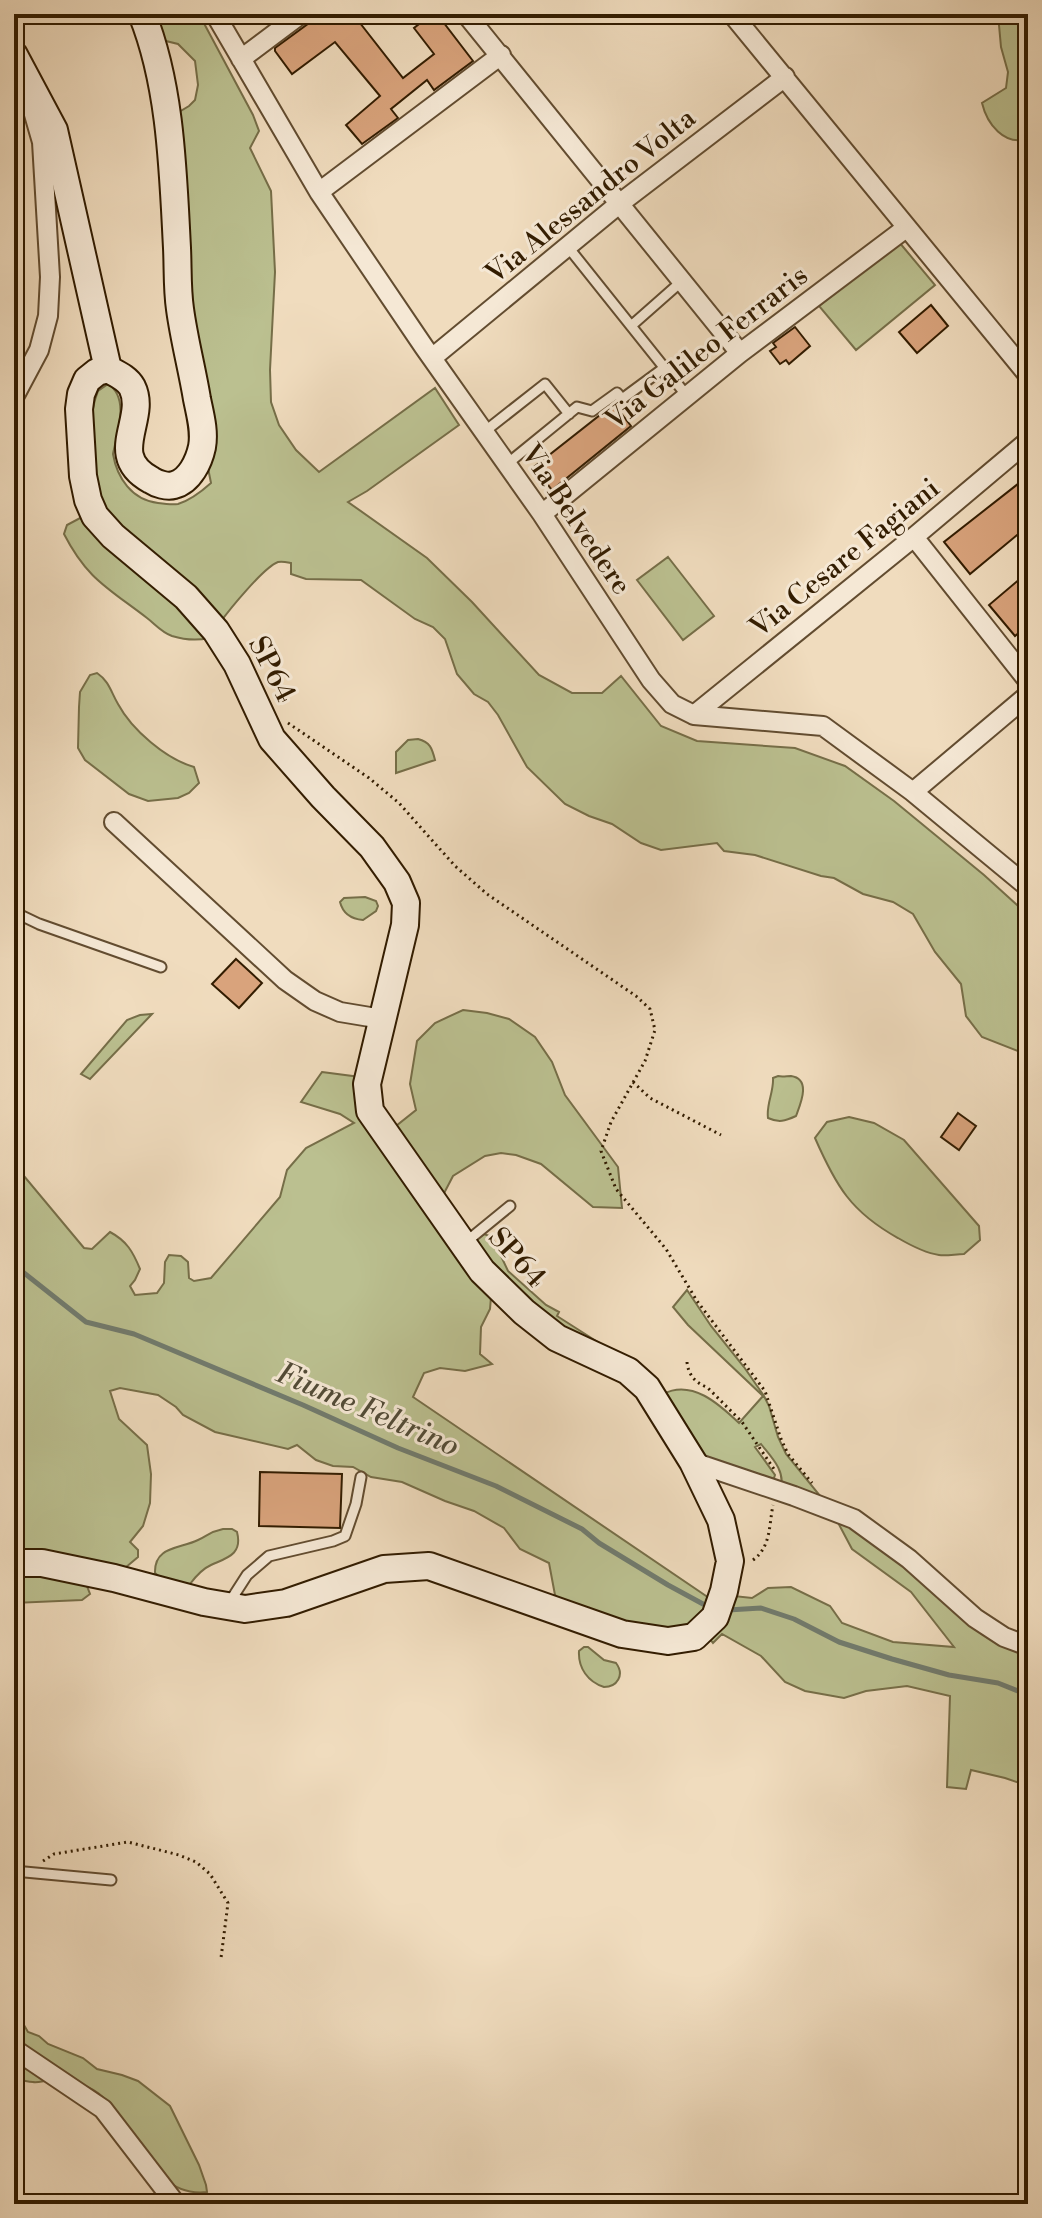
<svg xmlns="http://www.w3.org/2000/svg" width="1042" height="2218" font-family="'Libre Bodoni',serif">
<style>
.green{fill:#bbc090;stroke:#766e48;stroke-width:2}
.lines{fill:none;stroke-linecap:round;stroke-linejoin:round}
.stream{stroke:#717b6e;stroke-width:5}
.building{fill:#d9a37c;stroke:#321c00;stroke-width:2}
.lane-casing{stroke:#624c30;stroke-width:13}
.street-casing{stroke:#624c30;stroke-width:22}
.secondary-casing{stroke:#321c00;stroke-width:30}
.path{stroke:#321c00;stroke-width:3;stroke-dasharray:2 4;stroke-linecap:butt}
.lane{stroke:#f5e8d5;stroke-width:9}
.street{stroke:#f5e8d5;stroke-width:18}
.secondary{stroke:#f5e8d5;stroke-width:26}
.labels{text-anchor:middle;stroke-width:6;stroke-linejoin:round;paint-order:stroke}
.street-label{font-size:28px;fill:#321c00;stroke:#f5e8d5}
.water-label{font-size:30px;font-style:italic;fill:#524b37;stroke:#f5e8d5}
</style>
<rect width="100%" height="100%" fill="#f0dcbe"/>
<filter id="stains"><feTurbulence type="fractalNoise" baseFrequency=".0025" numOctaves="4"/><feColorMatrix values="0 0 0 0 .2 0 0 0 0 .09 0 0 0 0 .02 0 0 0 .5 -.17"/></filter>
<radialGradient id="worn" r=".72"><stop offset=".6" stop-color="#630" stop-opacity="0"/><stop offset="1" stop-color="#630" stop-opacity=".3"/></radialGradient>
<path class="green" d="M 145,14 L 199,14 L 253,115 L 259,131 L 250,148 L 271,191 L 275,272 L 270,370 L 271,402 L 279,425 L 296,450 L 319,472 L 435,388 L 459,425 L 367,491 L 348,502 L 427,558 L 472,602 L 539,675 L 572,693 L 602,693 L 621,676 L 661,726 L 697,741 L 795,748 L 845,766 L 894,801 L 984,875 L 1028,915 L 1028,1053 L 1018,1051 L 982,1037 L 966,1016 L 961,984 L 935,952 L 913,914 L 893,902 L 863,894 L 834,878 L 821,876 L 755,855 L 724,851 L 717,843 L 661,850 L 641,843 L 612,824 L 589,816 L 565,804 L 527,767 L 498,715 L 488,702 L 474,694 L 457,674 L 445,639 L 433,627 L 415,619 L 361,580 L 306,579 L 291,574 L 291,563 C 286,562 282,561 278,562 C 264,567 229,610 219,624 L 97,504 C 94,468 84,426 98,391 L 108,384 C 130,398 117,433 113,454 C 117,478 132,500 158,503 C 165,504 172,505 178,504 C 191,500 201,492 211,483 L 207,463 L 174,115 L 189,106 L 195,100 L 198,85 L 195,61 L 178,44 L 166,41 L 148,24 Z
M 998,14 L 1028,14 L 1028,139 C 1004,146 987,124 982,103 L 1006,88 L 1008,72 L 1001,47 Z
M 899,242 L 935,285 L 856,350 L 819,306 Z
M 82,517 L 177,602 L 209,638 C 196,641 185,640 172,636 C 161,632 155,624 147,618 C 108,588 87,579 64,534 L 67,525 Z
M 668,557 L 714,616 L 683,640 L 637,580 Z
M 97,673 C 109,681 111,692 118,704 C 132,730 166,759 194,767 L 199,783 L 189,793 L 178,798 L 148,801 L 129,794 L 85,760 L 78,748 L 79,707 L 80,692 L 90,675 Z
M 418,739 C 430,742 432,748 435,760 L 396,773 L 396,752 L 408,740 Z
M 365,897 L 376,901 L 378,906 L 376,911 L 363,920 C 351,919 343,914 340,902 L 344,898 Z
M 463,1010 L 487,1013 L 509,1019 L 535,1037 L 552,1062 L 565,1095 L 618,1167 L 622,1208 L 593,1207 L 541,1164 L 516,1155 L 501,1153 L 485,1156 L 453,1176 L 441,1199 L 391,1130 L 416,1110 L 410,1084 L 417,1041 L 435,1023 Z
M 152,1014 L 90,1079 L 81,1074 L 127,1020 L 140,1015 Z
M 322,1072 L 360,1077 L 492,1285 L 490,1309 L 481,1327 L 480,1354 L 492,1364 L 465,1371 L 440,1368 L 424,1373 L 413,1397 L 712,1600 L 697,1624 L 656,1631 L 561,1601 L 555,1595 L 549,1563 L 520,1549 L 504,1528 L 474,1511 L 445,1501 L 402,1482 L 371,1477 L 353,1467 L 333,1466 L 316,1460 L 297,1445 L 288,1449 L 215,1432 L 183,1415 L 176,1407 L 158,1395 L 120,1388 L 110,1391 L 119,1419 L 147,1445 L 151,1474 L 150,1503 L 143,1526 L 130,1542 L 138,1550 L 138,1557 L 125,1568 L 14,1558 L 14,1164 L 84,1248 L 92,1249 L 110,1232 C 127,1241 133,1252 140,1269 L 135,1280 L 130,1286 L 135,1295 L 157,1293 L 164,1283 L 165,1262 L 169,1255 L 181,1256 L 188,1262 L 189,1278 L 194,1281 L 211,1278 L 280,1197 L 287,1170 L 306,1148 L 354,1123 L 340,1114 L 301,1102 Z
M 778,1076 C 782,1077 787,1076 791,1076 C 812,1079 800,1105 796,1116 C 785,1121 779,1123 768,1118 C 766,1104 774,1092 773,1078 Z
M 849,1117 L 874,1123 L 904,1140 L 979,1226 L 980,1240 L 964,1254 C 956,1254 947,1256 939,1255 C 925,1253 910,1245 898,1238 C 851,1212 836,1186 815,1138 L 827,1122 Z
M 484,1234 L 492,1237 L 508,1271 L 546,1305 L 559,1312 L 557,1316 L 629,1362 L 526,1315 L 473,1240 Z
M 687,1290 L 711,1326 L 744,1367 L 764,1396 L 769,1406 L 778,1437 L 786,1454 L 821,1497 L 781,1487 C 785,1470 771,1457 761,1444 L 755,1447 L 775,1475 L 773,1481 L 694,1457 L 663,1394 C 692,1379 719,1404 739,1423 L 763,1396 L 688,1325 L 673,1307 Z
M 835,1517 L 889,1549 L 1028,1651 L 1028,1786 L 1005,1778 L 971,1770 L 966,1789 L 947,1787 L 950,1696 L 907,1686 L 866,1691 L 844,1698 L 805,1691 L 785,1682 L 761,1656 L 722,1634 L 713,1643 L 709,1638 L 734,1596 L 752,1598 L 768,1588 L 791,1587 L 830,1606 L 842,1623 L 893,1642 L 954,1647 L 911,1592 L 852,1549 Z
M 223,1529 L 232,1529 L 237,1532 C 243,1555 226,1558 211,1565 C 202,1569 196,1576 190,1584 C 178,1584 164,1582 155,1573 C 154,1546 180,1549 198,1540 C 209,1535 209,1532 223,1529 Z
M 14,1568 L 83,1576 L 90,1594 L 82,1600 L 14,1603 Z
M 584,1647 L 588,1647 L 604,1660 L 616,1663 C 625,1675 617,1687 604,1687 C 588,1682 578,1668 579,1651 Z
M 14,2008 L 28,2032 L 39,2036 L 48,2044 L 83,2058 L 97,2069 L 122,2075 L 138,2081 L 170,2106 L 199,2165 L 206,2185 L 207,2192 C 149,2199 135,2121 98,2093 C 84,2083 68,2080 52,2080 C 45,2080 39,2083 33,2082 C 27,2082 21,2080 15,2078 Z"/>
<g class="lines">
<path class="stream" d="M 14,1265 L 86,1322 L 134,1334 L 303,1405 L 398,1448 L 496,1486 L 582,1529 L 599,1543 L 668,1585 L 703,1604
M 728,1610 L 761,1608 L 794,1619 L 839,1642 L 892,1659 L 949,1675 L 998,1683 L 1028,1695"/>
</g>
<path class="building" d="M 313,14 L 372,14 L 360,23 L 403,78 L 434,54 L 414,28 L 432,14 L 437,14 L 473,61 L 434,90 L 427,80 L 391,109 L 398,118 L 362,144 L 346,125 L 380,96 L 335,42 L 292,74 L 275,51 L 275,48 L 309,23 Z
M 931,305 L 948,326 L 917,353 L 899,332 Z
M 795,327 L 810,346 L 789,364 L 786,360 L 780,364 L 770,351 L 776,347 L 773,343 Z
M 614,404 L 631,426 L 552,490 L 534,467 Z
M 1028,476 L 1028,526 L 970,574 L 944,542 Z
M 1028,572 L 1028,625 L 1015,636 L 989,605 Z
M 236,959 L 262,983 L 239,1008 L 212,984 Z
M 958,1113 L 976,1126 L 959,1150 L 941,1137 Z
M 260,1472 L 342,1474 L 340,1528 L 259,1526 Z"/>
<g class="lines">
<g class="lane-casing">
<path id="lane" d="M 568,247 L 687,396
M 631,326 L 682,281
M 484,432 L 545,384 L 569,414
M 507,464 L 577,407 L 592,411 L 617,393 L 622,399 L 664,368
M 14,912 L 39,924 L 161,967
M 466,1242 L 510,1206
M 229,1603 L 247,1575 L 269,1556 L 333,1541 L 345,1536 L 356,1504 L 361,1477
M 14,1871 L 111,1880"/>
</g>
<g class="street-casing">
<path id="street" d="M 215,14 L 319,192 L 424,347 L 542,514 L 651,680 L 672,704 L 694,715 L 823,726 L 913,792 L 1028,887
M 466,14 L 740,353
M 732,14 L 1028,375
M 241,59 L 301,14
M 319,192 L 501,55
M 432,358 L 619,204 L 785,77
M 14,397 L 39,350 L 48,316 L 50,277 L 42,142 L 31,104
M 542,514 L 740,353 L 906,228
M 914,537 L 1028,681
M 694,715 L 914,537 L 1028,441
M 913,792 L 1028,695
M 114,822 L 285,980 L 315,1001 L 340,1012 L 382,1019
M 693,1462 L 794,1496 L 854,1519 L 909,1559 L 975,1618 L 1004,1637 L 1028,1646
M 14,2049 L 103,2109 L 176,2204"/>
</g>
<g class="secondary-casing">
<path id="secondary" d="M 14,55 L 54,130 L 108,369
M 14,1563 L 42,1563 L 114,1578 L 204,1602 L 245,1609 L 286,1603 L 384,1569 L 429,1566 L 622,1634 L 668,1641 L 694,1637 L 715,1617 L 724,1591 L 730,1561 L 721,1520 L 693,1462 L 647,1388 L 628,1371 L 557,1338 L 524,1312 L 482,1271 L 370,1111 L 367,1084 L 405,925 L 406,903 L 397,882 L 372,847 L 323,797 L 272,739 L 237,664 L 216,631 L 186,597 L 113,536 L 95,516 L 88,500 L 83,476 L 79,409 L 81,394 L 87,380 L 97,372 L 108,369 C 117,374 127,378 132,387 C 148,419 105,455 151,480 C 157,484 167,487 174,485 C 190,481 199,461 202,447 C 205,431 200,414 197,399 C 192,369 184,339 180,309 C 177,289 178,268 177,248 C 173,172 171,86 142,14"/>
</g>
<path class="path" d="M 288,723 L 369,778 L 399,803 L 455,866 L 487,894 L 636,996 L 650,1009 L 655,1030 L 645,1061 L 611,1122 L 601,1151 L 616,1189 L 666,1249 L 697,1301 L 765,1391 L 781,1439 L 788,1454 L 812,1483
M 633,1082 L 650,1098 L 721,1135
M 687,1362 C 688,1374 695,1383 707,1387 L 742,1422 L 776,1472
M 753,1560 C 771,1547 769,1525 773,1505
M 43,1861 L 54,1854 L 128,1842 L 179,1855 L 196,1862 L 210,1874 L 228,1903 L 221,1958"/>
<use href="#lane" class="lane"/>
<use href="#street" class="street"/>
<use href="#secondary" class="secondary"/>
</g>
<g class="labels">
<g class="street-label">
<text transform="translate(590 195) rotate(-39)" y="10">Via Alessandro Volta</text>
<text transform="translate(706 347) rotate(-38)" y="10">Via Galileo Ferraris</text>
<text transform="translate(577 519) rotate(56)" y="10">Via Belvedere</text>
<text transform="translate(844 557) rotate(-39)" y="10">Via Cesare Fagiani</text>
<text transform="translate(273 669) rotate(63)" y="10">SP64</text>
<text transform="translate(518 1257) rotate(48)" y="10">SP64</text>
</g>
<g class="water-label">
<text transform="translate(368 1409) rotate(23)" y="10">Fiume Feltrino</text>
</g>
</g>
<rect width="1042" height="2218" fill="none" stroke="#f0dcbe" stroke-width="48"/>
<rect x="16" y="16" width="1010" height="2186" fill="none" stroke="#321c00" stroke-width="4"/>
<rect x="24" y="24" width="994" height="2170" fill="none" stroke="#321c00" stroke-width="2"/>
<rect width="100%" height="100%" filter="url(#stains)"/>
<rect width="100%" height="100%" fill="url(#worn)"/>
</svg>
